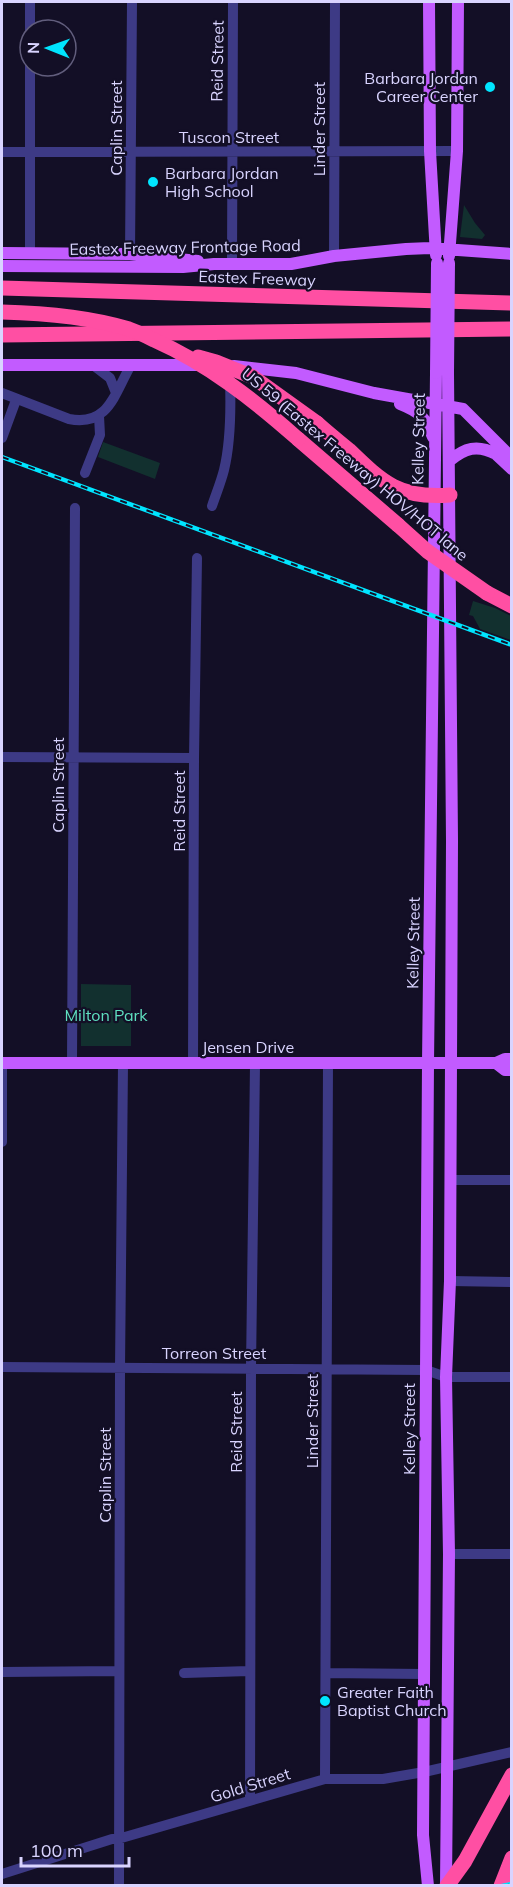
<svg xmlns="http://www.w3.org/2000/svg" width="513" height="1887" font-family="Mulish,sans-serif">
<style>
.green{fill:#12302f}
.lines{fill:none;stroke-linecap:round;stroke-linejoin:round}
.minor{stroke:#3d3a85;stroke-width:10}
.major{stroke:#c25bff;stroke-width:12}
.highway{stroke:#ff4fa3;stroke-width:15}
.rail-casing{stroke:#00e5ff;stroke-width:4.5}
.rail{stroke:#130f26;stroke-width:2;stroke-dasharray:7;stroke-linecap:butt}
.major-bridge{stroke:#c25bff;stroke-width:12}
.highway-bridge{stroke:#ff4fa3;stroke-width:15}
.poi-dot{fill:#00e5ff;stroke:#130f26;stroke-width:2}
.labels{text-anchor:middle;stroke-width:4.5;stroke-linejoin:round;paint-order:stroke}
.street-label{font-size:16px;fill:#d9d4ff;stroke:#130f26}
.poi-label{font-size:16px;fill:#d9d4ff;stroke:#130f26;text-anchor:start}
.park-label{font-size:16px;fill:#5fe0c0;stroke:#130f26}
</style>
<rect width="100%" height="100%" fill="#130f26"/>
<path class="green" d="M 464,205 L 475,223 L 485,235 L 482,239 L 460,237 Z
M 103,442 L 160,463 L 155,479 L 98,457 Z
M 473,601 L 495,608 L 511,616 L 511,640 L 480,629 L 473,616 L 469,615 Z
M 81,984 L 131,985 L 131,1046 L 81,1046 Z"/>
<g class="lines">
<path class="minor" d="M 30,30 L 30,2
M 2,152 L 457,151
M 30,253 L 30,47
M 130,254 L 132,2
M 334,256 L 335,2
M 232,264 L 233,2
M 93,365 L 110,378 L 116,393
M 2,393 L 69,419 C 109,427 115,392 131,365
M 2,438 L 16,400
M 85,473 L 100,435 L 99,416
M 212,506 C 216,494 221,482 224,470 C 231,441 231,410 230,380
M 2,757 L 194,758
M 72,1063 L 75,508
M 193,1064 L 194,758 L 197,558
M 2,1142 L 2,1063
M 451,1180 L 512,1180
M 450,1281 L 512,1282
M 2,1367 L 426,1370 L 446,1377 L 512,1377
M 449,1554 L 512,1554
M 2,1672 L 119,1671
M 184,1673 L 249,1671
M 326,1673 L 424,1674
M 325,1779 L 328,1063
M 250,1801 L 251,1368 L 255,1064
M 2,1874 L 112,1839 L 118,1839 L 325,1779 L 383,1779 L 424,1772 L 512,1752
M 119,1886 L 120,1368 L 123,1064"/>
<path class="major" d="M 429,2 L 430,151 L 436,255
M 2,253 L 130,254 L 198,261
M 449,256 L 457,151 L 458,2
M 2,266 L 183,267 L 214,264 L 291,264 L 334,256 L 406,249 L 430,248 L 512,254
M 2,365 L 201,365
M 234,366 L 296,373 L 374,393 L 463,409 L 512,458
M 400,404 C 420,412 425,417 433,437
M 497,455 L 512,469
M 449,461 C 465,448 477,444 496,454
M 2,1063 L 496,1063 L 505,1059 L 512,1059
M 496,1063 L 505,1070 L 512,1070
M 428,1886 L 423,1835 L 428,1063 L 436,373
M 446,1886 L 449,1554 L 446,1377 L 450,1281 L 452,841 L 448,373"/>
<path class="highway" d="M 2,288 L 512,303
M 2,335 L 512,329
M 317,423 C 327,432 338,441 349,450 C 383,483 400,499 450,495
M 298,439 L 398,525
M 487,593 L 512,606
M 447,1886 L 465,1861 L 512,1775
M 501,1886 L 512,1858"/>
<g class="rail-casing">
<path id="rail" d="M 2,457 L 512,645
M 502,1886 L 512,1884"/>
</g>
<use href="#rail" class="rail"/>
<path class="major-bridge" d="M 436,373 L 437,263
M 448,373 L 449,263"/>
<path class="highway-bridge" d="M 2,312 C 44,313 89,317 129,329 C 138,332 146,336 154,340 C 208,364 254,400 298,439
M 198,357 L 216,362 L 253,377 L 317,423
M 398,525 L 427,551 L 487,593"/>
</g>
<g class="poi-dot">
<circle cx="490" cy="87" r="6"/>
<circle cx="153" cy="182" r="6"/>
<circle cx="325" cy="1701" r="6"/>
</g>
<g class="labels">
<g class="street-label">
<text transform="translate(217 61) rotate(-89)" y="6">Reid Street</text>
<text transform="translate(116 128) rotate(-90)" y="6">Caplin Street</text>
<text transform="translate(319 129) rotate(-90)" y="6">Linder Street</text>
<text x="229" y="143">Tuscon Street</text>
<text transform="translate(185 247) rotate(-1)" y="6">Eastex Freeway Frontage Road</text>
<text transform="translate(257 278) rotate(2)" y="6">Eastex Freeway</text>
<text transform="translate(418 439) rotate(-89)" y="6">Kelley Street</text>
<text transform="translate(355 464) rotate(40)" y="6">US 59 (Eastex Freeway) HOV/HOT lane</text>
<text transform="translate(58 785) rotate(-90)" y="6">Caplin Street</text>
<text transform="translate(179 811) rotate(-90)" y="6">Reid Street</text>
<text transform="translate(413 943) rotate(-89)" y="6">Kelley Street</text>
<text x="248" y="1053">Jensen Drive</text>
<text x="214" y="1359">Torreon Street</text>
<text transform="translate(312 1421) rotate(-90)" y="6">Linder Street</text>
<text transform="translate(409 1429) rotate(-90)" y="6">Kelley Street</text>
<text transform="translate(236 1432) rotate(-90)" y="6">Reid Street</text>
<text transform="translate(105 1475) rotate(-90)" y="6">Caplin Street</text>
<text transform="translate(250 1785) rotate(-17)" y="6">Gold Street</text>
</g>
<g class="poi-label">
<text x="478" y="84" text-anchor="end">Barbara Jordan<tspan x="478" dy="18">Career Center</tspan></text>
<text x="165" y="179">Barbara Jordan<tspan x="165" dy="18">High School</tspan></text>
<text x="337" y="1698">Greater Faith<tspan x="337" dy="18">Baptist Church</tspan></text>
</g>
<g class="park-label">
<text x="106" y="1021">Milton Park</text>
</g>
</g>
<rect width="513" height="1887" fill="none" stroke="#d9d4ff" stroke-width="6"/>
<g transform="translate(48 48) rotate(271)"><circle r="28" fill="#130f26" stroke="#625e7d" stroke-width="1.5"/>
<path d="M0-4.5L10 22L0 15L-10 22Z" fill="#00e5ff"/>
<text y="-9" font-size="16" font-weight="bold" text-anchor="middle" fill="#d9d4ff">N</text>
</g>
<path d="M21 1857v9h108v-9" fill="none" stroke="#d9d4ff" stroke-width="3"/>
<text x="30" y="1857" font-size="18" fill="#d9d4ff" stroke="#130f26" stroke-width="4.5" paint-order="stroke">100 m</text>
</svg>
